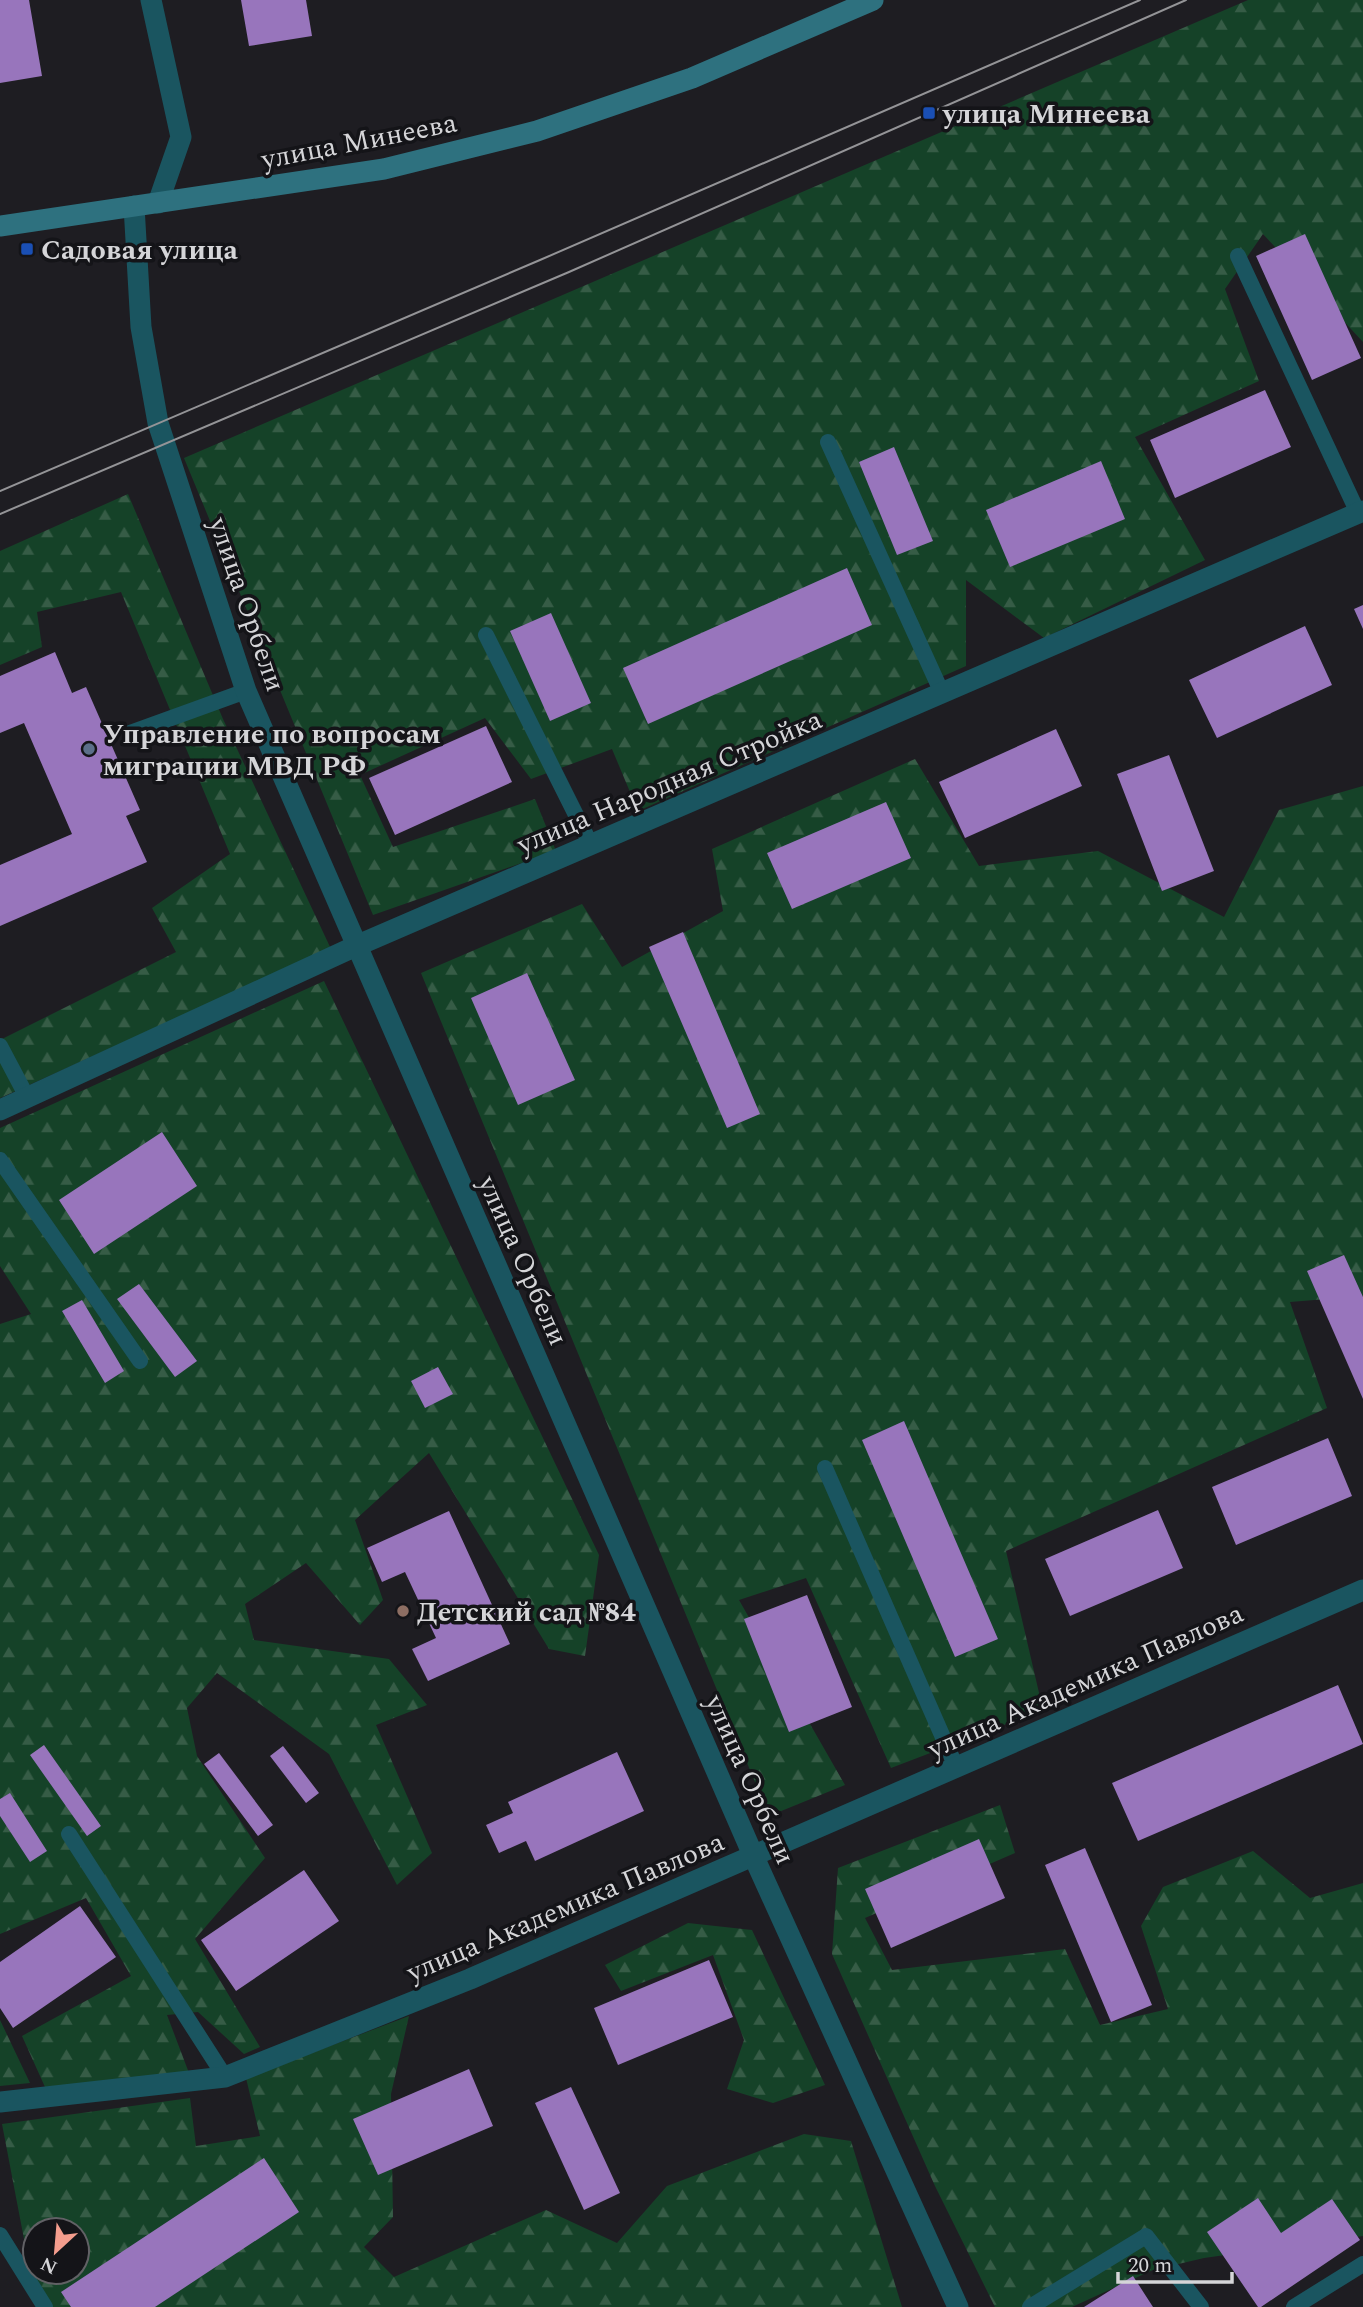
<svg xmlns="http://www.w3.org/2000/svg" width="1363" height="2307" font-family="Spectral,serif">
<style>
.forest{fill:url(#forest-firs);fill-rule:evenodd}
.building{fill:#9875bc}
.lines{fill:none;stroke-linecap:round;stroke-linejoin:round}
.lane{stroke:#1a5560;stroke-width:16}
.street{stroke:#1a5560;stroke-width:21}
.secondary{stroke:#2e717f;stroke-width:21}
.tram{stroke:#949497;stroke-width:2}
.transit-dot{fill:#1a4fb4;stroke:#141418;stroke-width:2.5}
.service-dot{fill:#5c6f8a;stroke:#141418;stroke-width:2.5}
.education-dot{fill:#8d6e63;stroke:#141418;stroke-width:2.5}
.labels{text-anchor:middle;stroke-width:7;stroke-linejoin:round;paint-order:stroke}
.poi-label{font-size:28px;font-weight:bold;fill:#d5d5d8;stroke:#141418;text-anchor:start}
.street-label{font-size:28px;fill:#d5d5d8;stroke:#141418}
</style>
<defs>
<pattern id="forest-firs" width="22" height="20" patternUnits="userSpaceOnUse" patternTransform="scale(1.75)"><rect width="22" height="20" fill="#154228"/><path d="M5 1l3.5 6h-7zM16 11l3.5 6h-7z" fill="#365c46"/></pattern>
</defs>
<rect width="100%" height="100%" fill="#1e1d22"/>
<path class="forest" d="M 1248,0 L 1363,0 L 1363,342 L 1263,234 L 1225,289 L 1259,381 L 1135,437 L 1205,560 L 1044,638 L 966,580 L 966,666 L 638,811 L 612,749 L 531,779 L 485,718 L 360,775 L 393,847 L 535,799 L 556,851 L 373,915 L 184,458 Z
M 128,494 L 223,719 L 331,949 L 0,1098 L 0,1040 L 176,952 L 152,908 L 230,854 L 121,592 L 37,612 L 42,647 L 0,665 L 0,551 Z
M 915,759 L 979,866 L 1098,851 L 1224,917 L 1279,810 L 1363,786 L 1363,1296 L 1290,1302 L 1327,1408 L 1006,1551 L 1043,1710 L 891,1768 L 806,1578 L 739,1600 L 845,1785 L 769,1816 L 421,973 L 582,904 L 622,967 L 723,911 L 712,849 Z
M 324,981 L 599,1555 L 585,1656 L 549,1649 L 429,1453 L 355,1520 L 383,1600 L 360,1625 L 306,1563 L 245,1604 L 254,1640 L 389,1659 L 427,1705 L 376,1725 L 432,1853 L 397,1885 L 329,1754 L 217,1673 L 187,1708 L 197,1756 L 265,1858 L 195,1939 L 260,2047 L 244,2054 L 198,2012 L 167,2015 L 189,2073 L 45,2087 L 22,2036 L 131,1976 L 86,1898 L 0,1934 L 0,1324 L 31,1314 L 0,1266 L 0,1128 Z
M 1000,1805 L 1015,1853 L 865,1918 L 892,1970 L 1065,1949 L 1100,2025 L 1168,2009 L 1141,1926 L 1163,1887 L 1253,1851 L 1310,1898 L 1363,1883 L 1363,2236 L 1204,2258 L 1153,2270 L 1072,2307 L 995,2307 L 935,2186 L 832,1954 L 838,1868 Z
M 688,1923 L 752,1930 L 825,2085 L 773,2103 L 727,2089 L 744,2040 L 713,1955 L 621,1991 L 605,1965 Z
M 409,2016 L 391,2094 L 393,2217 L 364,2247 L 394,2277 L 546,2210 L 617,2243 L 667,2186 L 804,2134 L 851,2141 L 902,2307 L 37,2307 L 2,2124 L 190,2098 L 196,2146 L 260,2136 L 246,2078 ZM 35,2230 L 77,2230 L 77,2272 L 35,2272 Z
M 0,2020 L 30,2083 L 0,2086 Z"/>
<path class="building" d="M 0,0 L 29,0 L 42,76 L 0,83 Z
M 241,0 L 306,0 L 312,36 L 249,46 Z
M 1305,234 L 1361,358 L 1312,380 L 1256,256 Z
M 1265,390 L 1291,447 L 1175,498 L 1150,440 Z
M 894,447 L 933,541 L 897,555 L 859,462 Z
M 1101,461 L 1125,519 L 1010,567 L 986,510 Z
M 847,568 L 872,625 L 648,724 L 623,668 Z
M 1363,605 L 1363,629 L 1354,609 Z
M 551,613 L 591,703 L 550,721 L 510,631 Z
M 1305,626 L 1332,685 L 1217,738 L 1189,680 Z
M 55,652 L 72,693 L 86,687 L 140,810 L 126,816 L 147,862 L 0,926 L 0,865 L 72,834 L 24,723 L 0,733 L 0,676 Z
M 486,726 L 512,782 L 395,835 L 369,778 Z
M 1056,729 L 1082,786 L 965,838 L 939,782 Z
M 1169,755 L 1214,871 L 1162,891 L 1117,774 Z
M 886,802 L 911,858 L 792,909 L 767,853 Z
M 683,932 L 760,1114 L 727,1128 L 649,947 Z
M 527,973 L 575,1080 L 518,1105 L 471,998 Z
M 162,1132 L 197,1186 L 94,1254 L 59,1200 Z
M 1344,1255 L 1363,1297 L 1363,1399 L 1307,1271 Z
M 139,1284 L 197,1361 L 175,1377 L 117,1299 Z
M 82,1300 L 124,1371 L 105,1383 L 62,1311 Z
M 438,1367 L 453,1394 L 425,1408 L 411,1381 Z
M 904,1421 L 998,1639 L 955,1657 L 862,1440 Z
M 1328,1438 L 1352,1496 L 1236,1545 L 1212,1487 Z
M 1158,1510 L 1183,1568 L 1070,1616 L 1045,1559 Z
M 449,1511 L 510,1644 L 428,1681 L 412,1649 L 436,1638 L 405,1572 L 382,1582 L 367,1548 Z
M 807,1595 L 852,1707 L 789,1732 L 744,1619 Z
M 1338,1685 L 1363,1744 L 1138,1841 L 1112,1783 Z
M 44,1745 L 101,1826 L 87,1836 L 30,1755 Z
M 283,1746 L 319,1793 L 306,1803 L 270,1756 Z
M 617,1752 L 644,1811 L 535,1861 L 526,1841 L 499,1853 L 486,1825 L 513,1813 L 508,1802 Z
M 219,1753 L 273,1825 L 258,1836 L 204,1764 Z
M 10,1793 L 47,1851 L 30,1862 L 0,1816 L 0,1799 Z
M 979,1839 L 1005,1898 L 891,1948 L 865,1889 Z
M 1085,1848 L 1152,2005 L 1111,2022 L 1045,1865 Z
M 304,1870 L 339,1921 L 236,1991 L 201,1940 Z
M 80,1906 L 116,1957 L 13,2028 L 0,2008 L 0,1962 Z
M 709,1960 L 733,2017 L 618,2065 L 594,2008 Z
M 469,2069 L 493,2126 L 378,2175 L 353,2119 Z
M 571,2087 L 620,2193 L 584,2210 L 535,2103 Z
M 264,2158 L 299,2212 L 155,2307 L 71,2307 L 61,2292 Z
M 1258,2198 L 1281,2233 L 1332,2199 L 1360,2240 L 1261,2307 L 1258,2307 L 1207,2232 Z
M 1133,2276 L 1153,2307 L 1084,2307 Z"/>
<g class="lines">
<path class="lane" d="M 1238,256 L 1358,513
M 828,442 L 942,693
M 486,635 L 591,845
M 130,733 L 246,691
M 0,1046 L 27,1097
M 0,1160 L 140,1361
M 825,1468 L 956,1767
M 69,1834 L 225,2077
M 0,2235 L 45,2307
M 1030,2307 L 1146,2236 L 1201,2307
M 1294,2307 L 1363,2264"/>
<path class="street" d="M 151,0 L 181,137 L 158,203
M 134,206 L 141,327 L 158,423 L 246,691 L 753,1855 L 958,2307
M 0,1110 L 356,946 L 1363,511
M 0,2102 L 225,2077 L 470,1979 L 1363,1590"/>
<path class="secondary" d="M 0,226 L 384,169 L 537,131 L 692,78 L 873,0"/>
<path class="tram" d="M 0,491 L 540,260 L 1140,0
M 0,514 L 569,272 L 1186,0"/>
</g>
<g class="transit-dot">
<rect x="922" y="106" width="14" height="14" rx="3.5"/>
<rect x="20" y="242" width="14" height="14" rx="3.5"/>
</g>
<circle class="service-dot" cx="89" cy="749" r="7"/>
<circle class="education-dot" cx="403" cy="1611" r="7"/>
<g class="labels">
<g class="poi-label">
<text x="943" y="123">улица Минеева</text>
<text x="41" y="259">Садовая улица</text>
<text x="103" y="743">Управление по вопросам<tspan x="103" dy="32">миграции МВД РФ</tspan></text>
<text x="417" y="1621">Детский сад №84</text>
</g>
<g class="street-label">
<text transform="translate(359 140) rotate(-11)" y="10">улица Минеева</text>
<text transform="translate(248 604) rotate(71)" y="10">улица Орбели</text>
<text transform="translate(669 781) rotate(-23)" y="10">улица Народная Стройка</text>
<text transform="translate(524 1260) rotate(66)" y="10">улица Орбели</text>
<text transform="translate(1085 1680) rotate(-24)" y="10">улица Академика Павлова</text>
<text transform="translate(751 1779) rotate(66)" y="10">улица Орбели</text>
<text transform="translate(565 1906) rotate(-23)" y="10">улица Академика Павлова</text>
</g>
</g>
<g transform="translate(56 2251) rotate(206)"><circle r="33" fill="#141418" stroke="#616165" stroke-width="2"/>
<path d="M0-5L12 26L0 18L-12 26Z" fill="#f49d8d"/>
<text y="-10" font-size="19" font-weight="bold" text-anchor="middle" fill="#d5d5d8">N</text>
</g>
<path d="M1118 2272v10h114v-10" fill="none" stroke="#d5d5d8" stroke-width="3.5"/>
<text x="1128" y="2272" font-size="21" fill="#d5d5d8" stroke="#141418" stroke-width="5" paint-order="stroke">20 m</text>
</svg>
